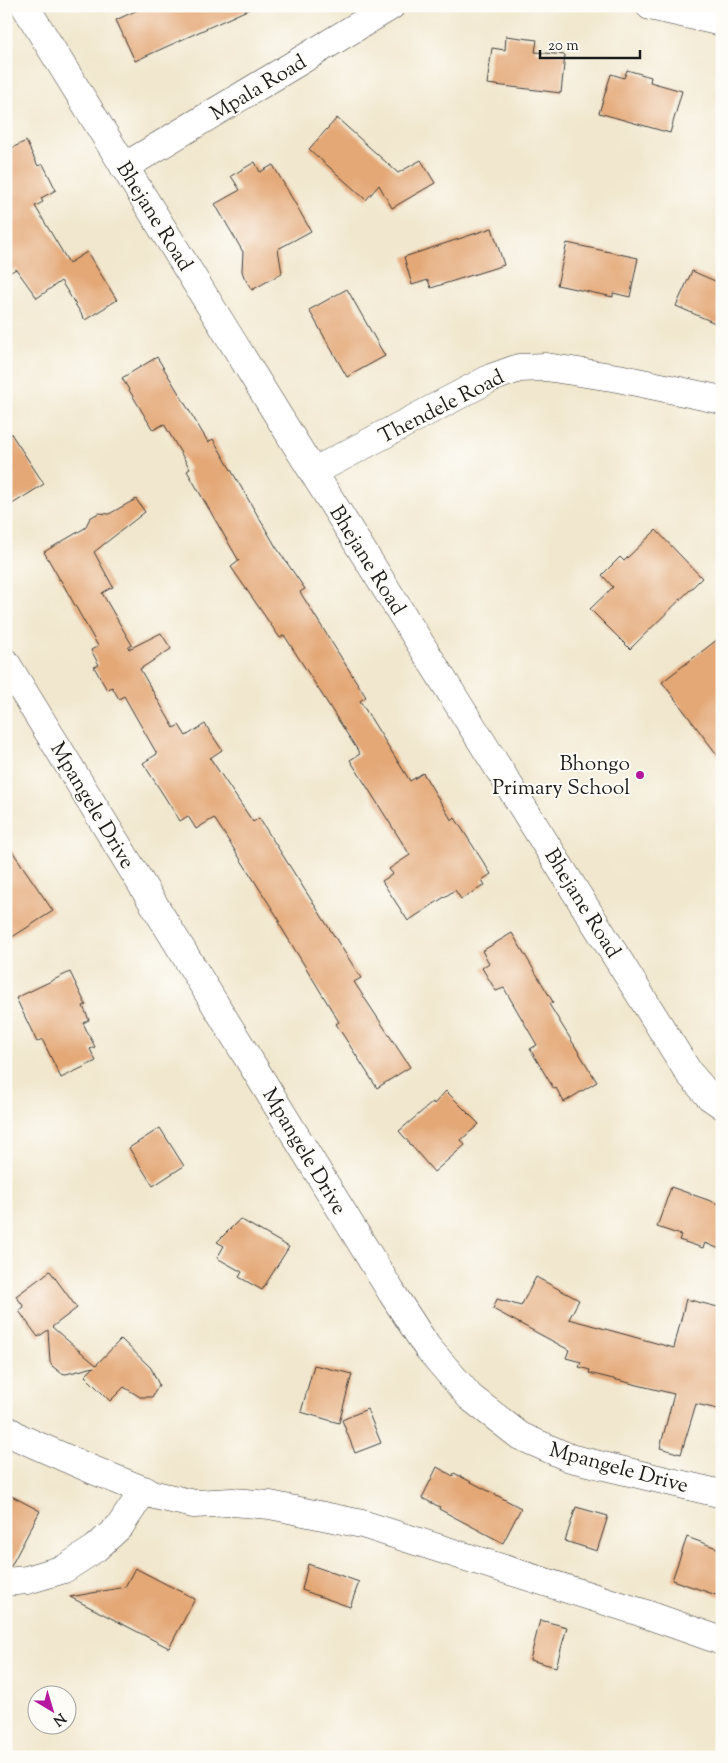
<svg xmlns="http://www.w3.org/2000/svg" width="728" height="1763" font-family="'Sorts Mill Goudy',serif">
<style>
.building{fill:#e4a877}
.lines{fill:none;stroke-linecap:round;stroke-linejoin:round}
.minor-casing{stroke:#3c3a37;stroke-width:29}
.minor{stroke:#fff;stroke-width:28}
.poi-dot{fill:#b5179e;stroke:#fdfcf7;stroke-width:2}
.labels{text-anchor:middle;stroke-width:4;stroke-linejoin:round;paint-order:stroke}
.street-label{font-size:21px;fill:#1c1c1c;stroke:#fdfcf7}
.poi-label{font-size:21px;fill:#1c1c1c;stroke:#fdfcf7;text-anchor:end}
</style>
<rect width="100%" height="100%" fill="#fdfcf7"/>
<filter id="ink" filterUnits="userSpaceOnUse"><feTurbulence type="fractalNoise" baseFrequency=".02" numOctaves="2"/><feDisplacementMap in="SourceGraphic" scale="10" xChannelSelector="R" yChannelSelector="G"/><feConvolveMatrix kernelMatrix="1 2 1 2 8 2 1 2 1" color-interpolation-filters="sRGB"/></filter>
<filter id="wash" filterUnits="userSpaceOnUse"><feTurbulence type="fractalNoise" baseFrequency=".0096" numOctaves="4" result="noise"/><feDisplacementMap in="SourceGraphic" scale="20" xChannelSelector="R" yChannelSelector="G"/><feGaussianBlur stdDeviation="1.12" result="paint"/><feColorMatrix in="noise" values="0 0 0 0 0 0 0 0 0 0 0 0 0 0 0 0 0 1.4 0 .05"/><feComposite in="paint" operator="in"/></filter>
<g filter="url(#wash)">
<rect width="100%" height="100%" fill="#f1e7ce"/>
<g id="blocks">
<path class="building" d="M 146,6 L 256,6 L 135,61 L 116,20 Z
M 506,36 L 537,40 L 535,52 L 565,55 L 561,93 L 487,84 L 492,48 L 505,50 Z
M 627,70 L 651,77 L 650,82 L 682,91 L 670,133 L 599,113 L 611,74 L 624,78 Z
M 337,118 L 398,173 L 421,160 L 435,183 L 392,208 L 379,185 L 366,200 L 309,149 Z
M 26,141 L 38,166 L 43,164 L 56,190 L 41,198 L 43,202 L 35,206 L 69,263 L 87,252 L 117,300 L 85,320 L 61,281 L 37,298 L 16,269 L 6,275 L 6,151 Z
M 255,162 L 260,172 L 273,165 L 311,231 L 278,249 L 282,273 L 252,290 L 244,277 L 242,271 L 243,252 L 215,204 L 240,190 L 231,176 Z
M 492,228 L 504,265 L 431,288 L 428,280 L 412,285 L 404,257 Z
M 567,243 L 638,258 L 630,297 L 613,293 L 613,297 L 557,285 Z
M 692,271 L 722,284 L 722,326 L 676,306 Z
M 347,289 L 385,356 L 347,377 L 309,310 Z
M 157,357 L 208,442 L 213,439 L 276,547 L 305,589 L 300,592 L 366,697 L 360,701 L 410,781 L 423,773 L 452,821 L 455,818 L 491,874 L 482,880 L 485,885 L 461,899 L 455,890 L 408,921 L 382,881 L 393,874 L 389,869 L 410,855 L 350,760 L 360,754 L 284,635 L 280,638 L 231,567 L 239,561 L 187,471 L 190,469 L 164,424 L 153,430 L 122,378 Z
M 6,426 L 44,484 L 6,508 Z
M 136,499 L 145,512 L 94,552 L 113,587 L 102,593 L 132,645 L 128,648 L 129,649 L 161,633 L 171,649 L 140,669 L 148,683 L 174,728 L 179,725 L 186,736 L 205,724 L 222,750 L 210,758 L 253,822 L 259,818 L 361,978 L 354,982 L 410,1067 L 377,1088 L 336,1024 L 339,1022 L 278,922 L 280,921 L 214,818 L 196,829 L 188,816 L 180,821 L 143,763 L 157,754 L 124,696 L 119,699 L 112,687 L 107,690 L 94,667 L 99,665 L 91,650 L 98,646 L 60,579 L 59,580 L 59,578 L 44,552 L 85,528 L 90,518 L 95,515 L 99,513 L 109,514 Z
M 656,530 L 702,578 L 630,649 L 590,609 L 613,587 L 602,575 L 620,557 L 624,561 Z
M 722,636 L 722,761 L 662,682 Z
M 6,842 L 53,911 L 6,941 Z
M 512,933 L 553,1002 L 549,1004 L 597,1082 L 564,1102 L 556,1088 L 554,1089 L 530,1049 L 537,1045 L 504,988 L 496,991 L 482,968 L 489,963 L 482,951 Z
M 70,972 L 86,1005 L 83,1006 L 89,1020 L 83,1023 L 95,1047 L 90,1049 L 96,1061 L 61,1078 L 42,1039 L 37,1042 L 16,998 Z
M 446,1091 L 479,1124 L 461,1140 L 465,1145 L 434,1172 L 399,1131 L 433,1102 L 434,1104 Z
M 160,1128 L 184,1166 L 153,1186 L 129,1148 Z
M 671,1187 L 722,1205 L 722,1250 L 705,1243 L 703,1248 L 679,1240 L 681,1235 L 657,1227 Z
M 240,1219 L 289,1247 L 262,1290 L 239,1277 L 242,1272 L 217,1258 L 224,1246 L 217,1242 Z
M 50,1271 L 77,1308 L 52,1327 L 96,1365 L 121,1339 L 151,1368 L 159,1385 L 152,1397 L 140,1397 L 124,1387 L 110,1401 L 85,1376 L 94,1367 L 66,1374 L 61,1373 L 52,1366 L 50,1362 L 48,1330 L 38,1337 L 19,1311 L 24,1307 L 16,1296 Z
M 536,1277 L 579,1300 L 569,1319 L 674,1348 L 686,1299 L 722,1308 L 722,1410 L 696,1404 L 681,1454 L 660,1448 L 674,1394 L 589,1373 L 590,1370 L 579,1367 L 581,1362 L 566,1358 L 569,1350 L 493,1309 L 497,1299 L 521,1306 Z
M 314,1365 L 352,1374 L 339,1423 L 301,1412 Z
M 367,1409 L 381,1443 L 355,1453 L 342,1420 Z
M 437,1467 L 453,1476 L 454,1473 L 521,1508 L 503,1543 L 439,1509 L 440,1507 L 422,1498 Z
M 6,1493 L 40,1511 L 11,1566 L 6,1566 Z
M 576,1507 L 608,1516 L 597,1551 L 565,1541 Z
M 687,1537 L 722,1550 L 722,1597 L 672,1580 Z
M 308,1564 L 359,1582 L 350,1607 L 302,1590 Z
M 135,1568 L 195,1599 L 169,1648 L 70,1597 L 125,1587 Z
M 540,1620 L 567,1627 L 556,1667 L 530,1660 Z"/>
</g>
</g>
<g filter="url(#ink)">
<use href="#blocks" fill-opacity="0" stroke="#3c3a37" stroke-width="1"/>
<g class="lines">
<g class="minor-casing">
<path id="minor" d="M 25,6 L 313,472 L 689,1073 L 709,1096 L 722,1105
M 650,6 L 722,22
M 124,167 L 391,6
M 313,472 L 491,378 L 519,368 L 546,367 L 618,378 L 722,400
M 6,663 L 392,1293 L 427,1347 L 470,1397 L 520,1436 L 570,1458 L 722,1494
M 6,1429 L 20,1438 L 93,1470 L 155,1495 L 194,1504 L 232,1502 L 270,1505 L 362,1524 L 640,1612 L 722,1641
M 6,1582 L 27,1580 L 64,1569 L 96,1548 L 120,1526 L 144,1490"/>
</g>
<use href="#minor" class="minor"/>
</g>
</g>
<circle class="poi-dot" cx="640" cy="775" r="5"/>
<g class="labels">
<g class="street-label">
<text transform="translate(258 87) rotate(-31)" y="7">Mpala Road</text>
<text transform="translate(155 216) rotate(58)" y="7">Bhejane Road</text>
<text transform="translate(441 406) rotate(-27)" y="7">Thendele Road</text>
<text transform="translate(368 560) rotate(58)" y="7">Bhejane Road</text>
<text transform="translate(93 805) rotate(59)" y="7">Mpangele Drive</text>
<text transform="translate(583 903) rotate(58)" y="7">Bhejane Road</text>
<text transform="translate(305 1151) rotate(59)" y="7">Mpangele Drive</text>
<text transform="translate(619 1467) rotate(15)" y="7">Mpangele Drive</text>
</g>
<g class="poi-label">
<text x="630" y="770">Bhongo<tspan x="630" dy="24">Primary School</tspan></text>
</g>
</g>
<rect width="728" height="1763" fill="none" stroke="#fdfcf7" stroke-width="25"/>
<g transform="translate(52 1710) rotate(142)"><circle r="24" fill="#fdfcf7" stroke="#a3a29f"/>
<path d="M0-4L9 19L0 12L-9 19Z" fill="#b5179e"/>
<text y="-8" font-size="14" font-weight="bold" text-anchor="middle" fill="#1c1c1c">N</text>
</g>
<path d="M540 50v8h100v-8" fill="none" stroke="#1c1c1c" stroke-width="2.5"/>
<text x="548" y="50" font-size="15" fill="#1c1c1c" stroke="#fdfcf7" stroke-width="4" paint-order="stroke">20 m</text>
</svg>
